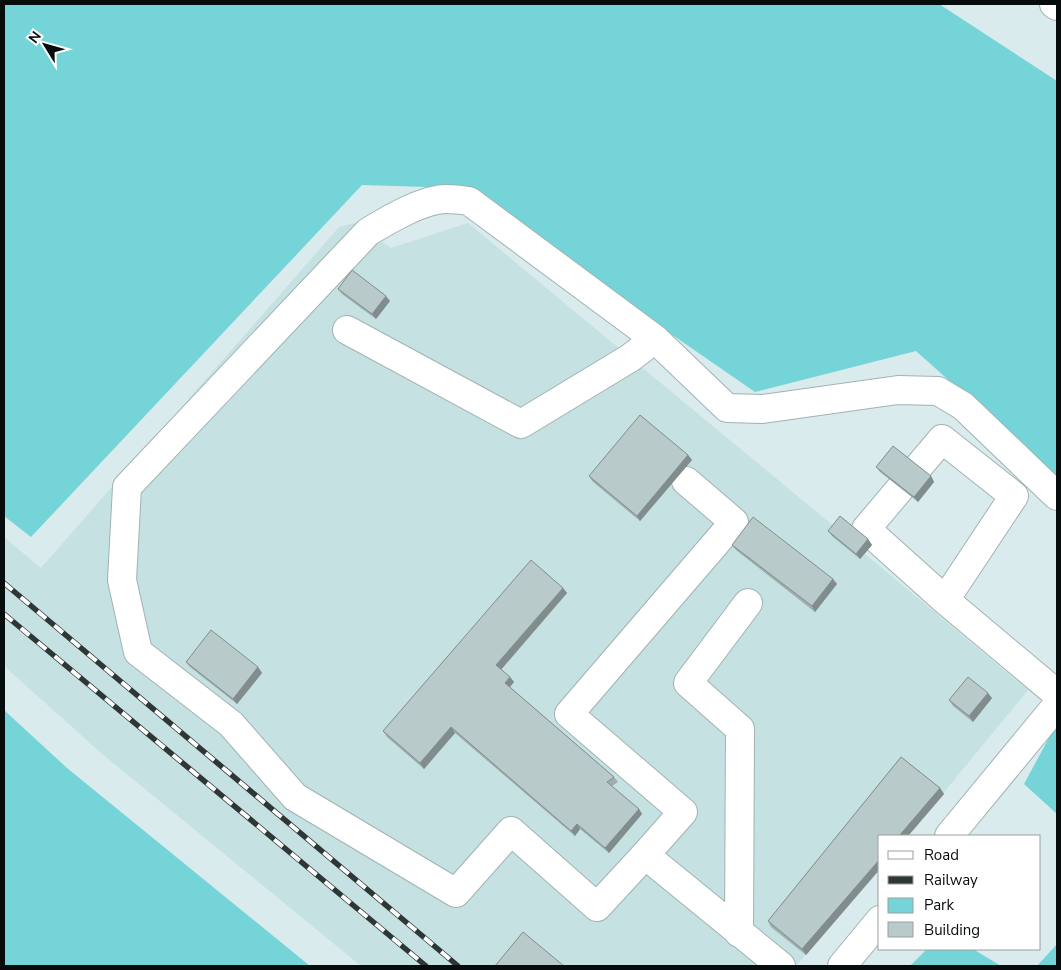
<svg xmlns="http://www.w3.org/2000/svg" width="1061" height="970" font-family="'Nunito Sans',sans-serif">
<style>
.built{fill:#c5e1e2}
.green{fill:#74d4d8}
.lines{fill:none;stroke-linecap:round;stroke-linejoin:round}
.minor-casing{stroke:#a1b2b3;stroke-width:30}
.major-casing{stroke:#a1b2b3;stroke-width:30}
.minor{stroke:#fff;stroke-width:28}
.major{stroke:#fff;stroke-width:28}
.rail-casing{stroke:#2e3636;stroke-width:5.5}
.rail{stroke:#fff;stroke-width:4;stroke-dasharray:11;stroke-linecap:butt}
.wall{fill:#9eaeae}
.shaded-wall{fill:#818d8d}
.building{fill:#b8caca;stroke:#818d8d}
</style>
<rect width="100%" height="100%" fill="#d9ebec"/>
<path class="built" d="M 355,223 L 391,248 L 468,223 L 837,529 L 872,545 L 865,554 L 1028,690 L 908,836 L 880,836 L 880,869 L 796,966 L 361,966 L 100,752 L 4,666 L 4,537 L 41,568 L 339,227 Z"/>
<path class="green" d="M 4,4 L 939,4 L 1057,81 L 1057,477 L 916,351 L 755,392 L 460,188 L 362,185 L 31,537 L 4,516 Z
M 4,710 L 67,768 L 310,966 L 4,966 Z
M 1057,723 L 1057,814 L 1024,784 Z
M 1057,944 L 1057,966 L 1037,966 Z
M 927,949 L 973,949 L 1001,966 L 910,966 Z"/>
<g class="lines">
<g class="minor-casing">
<path id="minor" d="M 347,330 L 521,424 L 630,358 L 655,339 L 727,408 L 763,409 L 898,390 L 938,391 L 963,406 L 1057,496
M 655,339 L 469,201 C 462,200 454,199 446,199 C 423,199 388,220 368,232 L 127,487 L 122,580 L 138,652 L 231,724 L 295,797 L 456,893 L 511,831 L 597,907 L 645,855 L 781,966
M 945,600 L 1014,496 L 942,439 L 866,529 L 945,600 L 1057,694
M 949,836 L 1057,705
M 645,855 L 683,812 L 569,714 L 734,522 L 686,481
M 739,933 L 740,729 L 688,683 L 748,603
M 842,966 L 880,920"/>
</g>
<g class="major-casing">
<path id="major" d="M 1054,4 L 1057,6"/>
</g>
<use href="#minor" class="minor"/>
<use href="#major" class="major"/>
<g class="rail-casing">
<path id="rail" d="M 4,583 L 458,966
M 4,614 L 426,966"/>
</g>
<use href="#rail" class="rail"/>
</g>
<path class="wall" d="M 338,289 L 390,301 L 376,319 L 342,294 Z
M 688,455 L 692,460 L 640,521 L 592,481 L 589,476 Z
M 876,467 L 931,476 L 934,482 L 918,502 L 880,472 Z
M 828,531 L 868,539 L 872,545 L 860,559 L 832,536 Z
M 732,545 L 833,579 L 837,584 L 815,612 L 736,550 Z
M 563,588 L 567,593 L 501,669 L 510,677 L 514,682 L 510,687 L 614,777 L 618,782 L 612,786 L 639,809 L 642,814 L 609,853 L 580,829 L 575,836 L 455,733 L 424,769 L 387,737 L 383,731 Z
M 186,662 L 258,667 L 262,673 L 237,704 L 190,667 Z
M 992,698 L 973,722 L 953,706 L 949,700 Z
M 901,757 L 940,788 L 944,794 L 908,836 L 880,836 L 880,869 L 806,955 L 771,927 L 768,921 Z"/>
<path class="shaded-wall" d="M 386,296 L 390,301 L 376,319 L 372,314 Z
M 688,455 L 692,460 L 640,521 L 637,516 Z
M 931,476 L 934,482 L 918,502 L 914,497 Z
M 868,539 L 872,545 L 860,559 L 856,554 Z
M 833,579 L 837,584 L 815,612 L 812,606 Z
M 563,588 L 567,593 L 500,671 L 496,665 Z
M 258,667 L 262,673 L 237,704 L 233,699 Z
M 510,677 L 514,682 L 509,688 L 505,683 Z
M 988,693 L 992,698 L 973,722 L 969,716 Z
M 451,727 L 455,733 L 424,769 L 420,763 Z
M 940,788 L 944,794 L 908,836 L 899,836 Z
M 639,809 L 642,814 L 609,853 L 605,848 Z
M 577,824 L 580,829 L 575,836 L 571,831 Z
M 880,859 L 880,869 L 806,955 L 802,949 Z"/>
<path class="building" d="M 352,270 L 386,296 L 372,314 L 338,289 Z
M 640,415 L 688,455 L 637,516 L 589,476 Z
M 893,446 L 931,476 L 914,497 L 876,467 Z
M 840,516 L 868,539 L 856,554 L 828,531 Z
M 753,517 L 833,579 L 812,606 L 732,545 Z
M 531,560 L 563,588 L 496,665 L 510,677 L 505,683 L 614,777 L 607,782 L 639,809 L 605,848 L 577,824 L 571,831 L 451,727 L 420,763 L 383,731 Z
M 211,630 L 258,667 L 233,699 L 186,662 Z
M 968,677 L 988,693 L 969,716 L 949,700 Z
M 901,757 L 940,788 L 899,836 L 880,836 L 880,859 L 802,949 L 768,921 Z
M 523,932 L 564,966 L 495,966 Z"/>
<rect width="1061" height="970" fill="none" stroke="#070d0d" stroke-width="10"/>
<rect x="878" y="835" width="162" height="115" fill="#ffffff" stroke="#9c9e9e"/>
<rect x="888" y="851" width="25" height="8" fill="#ffffff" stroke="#9c9e9e"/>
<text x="924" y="860" font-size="15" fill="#070d0d">Road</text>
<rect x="888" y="876" width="25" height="8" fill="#2e3636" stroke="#9c9e9e"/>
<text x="924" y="885" font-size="15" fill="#070d0d">Railway</text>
<rect x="888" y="898" width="25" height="15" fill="#74d4d8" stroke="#9c9e9e"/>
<text x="924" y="910" font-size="15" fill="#070d0d">Park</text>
<rect x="888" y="922" width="25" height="15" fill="#b8caca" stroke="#9c9e9e"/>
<text x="924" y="935" font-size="15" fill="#070d0d">Building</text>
<g transform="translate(45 45) rotate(307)" stroke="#ffffff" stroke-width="4" paint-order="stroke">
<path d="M0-4L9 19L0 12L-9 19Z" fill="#070d0d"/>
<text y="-8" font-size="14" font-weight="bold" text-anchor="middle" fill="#070d0d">N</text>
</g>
</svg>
